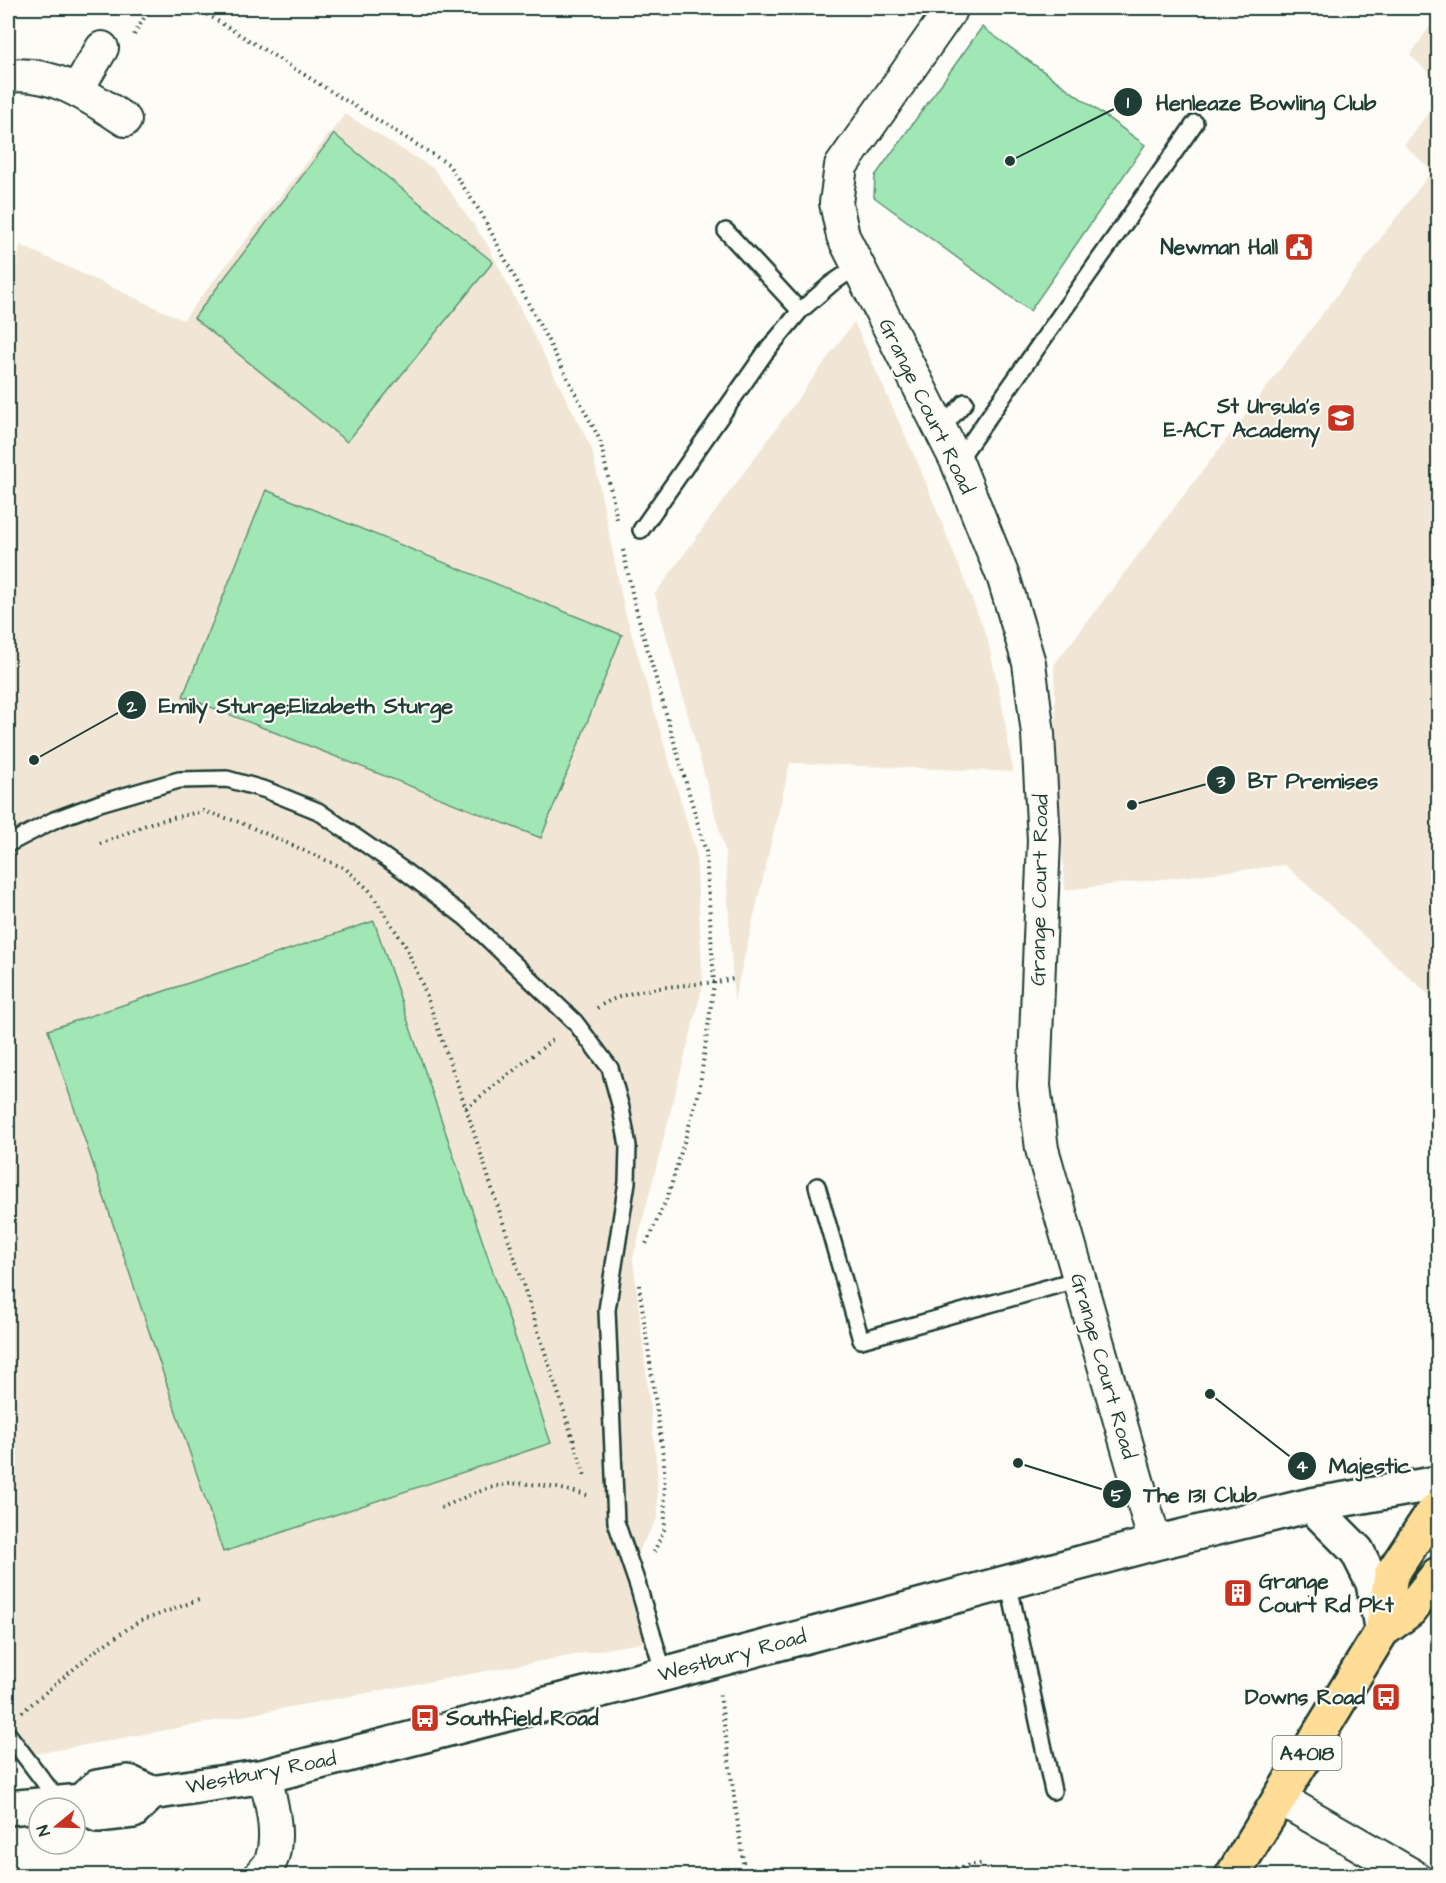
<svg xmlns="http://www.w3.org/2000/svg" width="1446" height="1883" font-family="'Architects Daughter',sans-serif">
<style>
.built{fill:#f1e6d5}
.green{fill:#a0e7b5;stroke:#609274;stroke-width:1.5}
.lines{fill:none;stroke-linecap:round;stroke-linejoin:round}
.service-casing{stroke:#1f3d34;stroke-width:20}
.minor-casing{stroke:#1f3d34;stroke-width:36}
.secondary-casing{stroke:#1f3d34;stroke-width:38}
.primary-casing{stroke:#1f3d34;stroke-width:38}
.path{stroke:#1f3d34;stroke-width:4;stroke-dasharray:1.5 4.5;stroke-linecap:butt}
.service{stroke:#fdfcf7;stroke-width:15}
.minor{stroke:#fdfcf7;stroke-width:32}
.secondary{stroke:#fdfcf7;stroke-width:33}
.primary{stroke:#ffdd96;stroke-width:33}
.labels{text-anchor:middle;stroke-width:4.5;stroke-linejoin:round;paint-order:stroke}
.shield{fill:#fdfcf7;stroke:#62766e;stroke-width:1.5}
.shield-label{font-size:20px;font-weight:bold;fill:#1f3d34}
.poi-label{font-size:21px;font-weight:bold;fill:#1f3d34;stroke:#fdfcf7;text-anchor:end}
.street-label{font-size:21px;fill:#1f3d34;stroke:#fdfcf7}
.leader{fill:none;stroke:#1f3d34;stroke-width:2}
.callout-dot{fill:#1f3d34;stroke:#fdfcf7;stroke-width:2}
.mark-label{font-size:18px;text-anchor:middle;font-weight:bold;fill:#fff}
.callout-label{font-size:22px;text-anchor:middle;font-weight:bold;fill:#1f3d34;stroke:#fdfcf7;stroke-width:4.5;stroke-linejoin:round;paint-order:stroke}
</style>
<rect width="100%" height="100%" fill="#fdfcf7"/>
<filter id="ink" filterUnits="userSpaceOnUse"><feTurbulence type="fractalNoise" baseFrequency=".0167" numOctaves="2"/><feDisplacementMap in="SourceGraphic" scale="12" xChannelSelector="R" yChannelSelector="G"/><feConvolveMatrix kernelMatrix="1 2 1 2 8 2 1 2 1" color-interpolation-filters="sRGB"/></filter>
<g filter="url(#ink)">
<path class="built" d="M 1438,15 L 1438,82 L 1410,55 Z
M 1438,100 L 1438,1003 L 1285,865 L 1065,890 L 1057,769 L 1054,665 L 1432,171 L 1404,145 Z
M 345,114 L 434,169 L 487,244 L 592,449 L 624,608 L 696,853 L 703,985 L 633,1258 L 657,1467 L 658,1517 L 624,1576 L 645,1642 L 8,1759 L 8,316 L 20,245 L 183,320 Z
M 854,322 L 920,468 L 987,637 L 1002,704 L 1013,772 L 790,763 L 734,1001 L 725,851 L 655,594 Z"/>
<path class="green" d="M 982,27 L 1145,145 L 1030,311 L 874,197 L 875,176 Z
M 334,134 L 493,262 L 347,442 L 194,318 Z
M 266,490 L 622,635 L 541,838 L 183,696 Z
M 374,921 L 551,1443 L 223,1552 L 48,1030 Z"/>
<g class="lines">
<g class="service-casing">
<path id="service" d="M 726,231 L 800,311
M 941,429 L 965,402
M 957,462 L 1195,123
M 641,530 L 765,353 L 800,311 L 831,284 L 859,265
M 8,844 L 54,820 L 100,803 L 179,780 L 227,779 L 266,790 L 318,811 L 403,870 L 466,918 L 575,1022 L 610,1068 L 621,1108 L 628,1146 L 627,1182 L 607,1310 L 616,1522 L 638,1586 L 664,1674
M 817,1186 L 861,1340 L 1079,1279
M 1008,1581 L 1053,1791
M 8,1734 L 60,1803"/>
</g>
<g class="minor-casing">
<path id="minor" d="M 952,8 L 841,166 L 836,203 L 843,236 L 957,462 L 1004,579 L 1029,663 L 1038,734 L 1044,840 L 1034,1086 L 1042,1149 L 1155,1543
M 8,76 C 52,70 90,97 125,120
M 77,90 L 102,48
M 1279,1798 L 1414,1876
M 260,1876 C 263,1872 267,1868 269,1865 C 282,1840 271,1801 265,1776"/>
</g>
<g class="secondary-casing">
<path id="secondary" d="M 1311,1505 L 1357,1551 L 1373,1583 L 1381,1627
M 81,1801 L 98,1815 L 133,1811 L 151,1793
M 8,1808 L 81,1801 L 97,1787 L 128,1782 L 151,1793 L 265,1776 L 664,1674 L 1155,1543 L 1311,1505 L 1438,1483"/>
</g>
<g class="primary-casing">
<path id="primary" d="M 1382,1631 L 1391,1575 L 1430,1516 L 1438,1508
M 1232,1876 L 1382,1631 L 1410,1610 L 1438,1574"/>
</g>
<path class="path" d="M 197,8 L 448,164 L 481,213 L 600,440 L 617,519
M 134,35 L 150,8
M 623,550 L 635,606 L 706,852 L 714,983 L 699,1092 L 668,1196 L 646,1244
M 100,844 L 151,823 L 203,811 L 239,822 L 346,869 L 369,890 L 406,947 L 423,986 L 466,1108 L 586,1479
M 597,1008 C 634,983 690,988 733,979
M 466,1108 L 555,1038
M 639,1285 L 664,1461 L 665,1528 L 654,1552
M 441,1508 C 461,1499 481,1489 502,1485 C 527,1480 565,1489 590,1496
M 720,1695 L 745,1876
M 22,1712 L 99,1648 L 138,1622 L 201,1599
M 908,1876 L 984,1863"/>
<use href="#service" class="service"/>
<use href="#minor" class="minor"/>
<use href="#secondary" class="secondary"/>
<use href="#primary" class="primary"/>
</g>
</g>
<defs>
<g id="civic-square" transform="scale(1.5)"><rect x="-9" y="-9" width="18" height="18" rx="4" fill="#c8321e" stroke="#fdfcf7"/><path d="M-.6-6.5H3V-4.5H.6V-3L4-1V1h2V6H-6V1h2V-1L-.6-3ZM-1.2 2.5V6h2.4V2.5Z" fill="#fff"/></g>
<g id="school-square" transform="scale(1.5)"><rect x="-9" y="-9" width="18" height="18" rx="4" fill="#c8321e" stroke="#fdfcf7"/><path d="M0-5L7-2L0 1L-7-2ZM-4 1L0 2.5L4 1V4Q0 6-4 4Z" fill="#fff"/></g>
<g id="building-square" transform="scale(1.5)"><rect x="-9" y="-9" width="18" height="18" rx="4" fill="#c8321e" stroke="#fdfcf7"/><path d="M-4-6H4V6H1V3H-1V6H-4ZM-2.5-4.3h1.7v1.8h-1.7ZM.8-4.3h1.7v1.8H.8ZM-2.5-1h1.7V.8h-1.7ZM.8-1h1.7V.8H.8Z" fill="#fff"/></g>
<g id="bus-square" transform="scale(1.5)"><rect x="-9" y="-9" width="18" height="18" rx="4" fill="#c8321e" stroke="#fdfcf7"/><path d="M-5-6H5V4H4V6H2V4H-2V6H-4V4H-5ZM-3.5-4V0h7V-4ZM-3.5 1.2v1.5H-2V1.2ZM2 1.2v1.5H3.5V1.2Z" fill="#fff"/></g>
</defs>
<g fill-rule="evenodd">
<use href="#civic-square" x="1299" y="247"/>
<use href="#school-square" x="1341" y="418"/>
<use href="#building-square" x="1238" y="1593"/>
<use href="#bus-square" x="1386" y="1697"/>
<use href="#bus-square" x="425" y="1718"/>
</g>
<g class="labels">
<rect class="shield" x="1272.5" y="1736" width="69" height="34" rx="4.5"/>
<g class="shield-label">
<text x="1307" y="1760">A4018</text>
</g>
<g class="poi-label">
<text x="1278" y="254">Newman Hall</text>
<text x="1320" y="413">St Ursula's<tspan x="1320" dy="24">E-ACT Academy</tspan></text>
<text x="1259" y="1588" text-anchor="start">Grange<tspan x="1259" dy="24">Court Rd Pkt</tspan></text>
<text x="1365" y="1704">Downs Road</text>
<text x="446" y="1725" text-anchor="start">Southfield Road</text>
</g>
<g class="street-label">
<text transform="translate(927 406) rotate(64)" y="7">Grange Court Road</text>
<text transform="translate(1039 890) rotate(-89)" y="7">Grange Court Road</text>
<text transform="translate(1104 1366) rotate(74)" y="7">Grange Court Road</text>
<text transform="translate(732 1655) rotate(-15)" y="7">Westbury Road</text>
<text transform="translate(261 1772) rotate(-11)" y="7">Westbury Road</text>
</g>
</g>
<path class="leader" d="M1010 161L1128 102M34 760L132 705M1132 805L1221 780M1210 1394L1302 1466M1018 1463L1117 1494"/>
<g class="callout-dot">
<circle cx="1010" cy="161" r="6"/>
<circle cx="34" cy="760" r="6"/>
<circle cx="1132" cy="805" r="6"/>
<circle cx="1210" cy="1394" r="6"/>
<circle cx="1018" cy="1463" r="6"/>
<circle cx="1128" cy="102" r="15"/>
<circle cx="132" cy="705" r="15"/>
<circle cx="1221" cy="780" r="15"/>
<circle cx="1302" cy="1466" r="15"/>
<circle cx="1117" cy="1494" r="15"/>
</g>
<g class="mark-label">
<text x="1128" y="108">1</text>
<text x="132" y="712">2</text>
<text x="1221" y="787">3</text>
<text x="1302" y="1472">4</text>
<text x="1117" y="1501">5</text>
</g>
<g class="callout-label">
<text x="1266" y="110">Henleaze Bowling Club</text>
<text x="306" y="713">Emily Sturge;Elizabeth Sturge</text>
<text x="1313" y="788">BT Premises</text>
<text x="1370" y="1473">Majestic</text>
<text x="1200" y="1502">The 131 Club</text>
</g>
<rect width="1446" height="1883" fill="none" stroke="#fdfcf7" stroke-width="30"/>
<rect x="15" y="15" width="1416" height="1853" fill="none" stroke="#1f3d34" stroke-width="2" filter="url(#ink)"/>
<g transform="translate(57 1826) rotate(251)"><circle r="28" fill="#fdfcf7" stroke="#a4b0a9" stroke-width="1.5"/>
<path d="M0-4.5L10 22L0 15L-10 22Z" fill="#c8321e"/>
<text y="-9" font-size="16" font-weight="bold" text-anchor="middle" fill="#1f3d34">N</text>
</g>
</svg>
